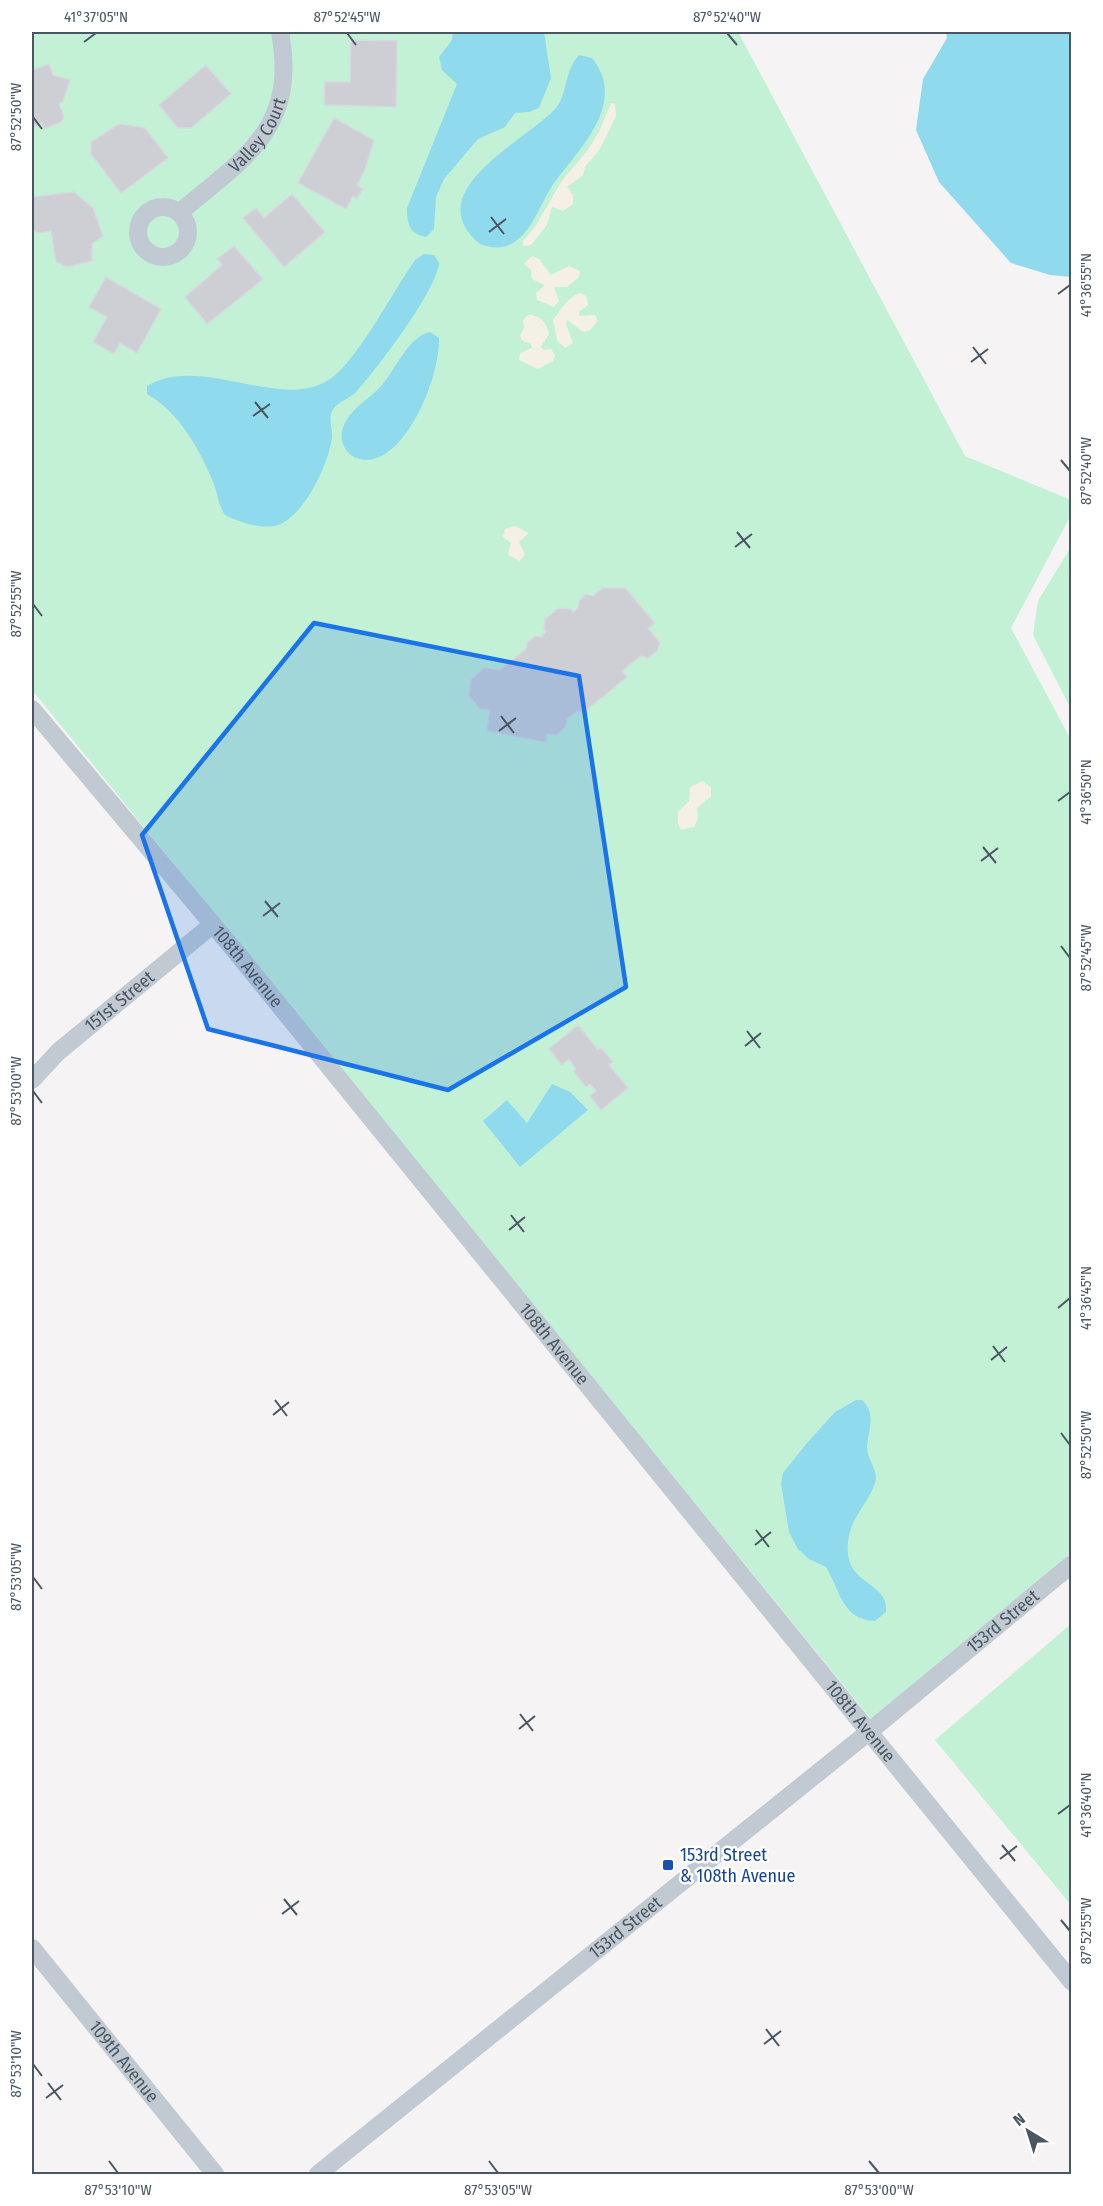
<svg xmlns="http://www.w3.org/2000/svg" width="1103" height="2206" font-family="'Fira Sans Condensed',sans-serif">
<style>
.green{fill:#c3f1d5}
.sand{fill:#f5f0e5}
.water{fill:#90daee}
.building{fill:#cdcfd5;stroke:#d7d9de;stroke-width:1.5}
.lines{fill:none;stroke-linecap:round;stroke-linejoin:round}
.minor{stroke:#c1cad2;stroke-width:18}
.marked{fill:#1a73e8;fill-opacity:0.2;stroke:#1a73e8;stroke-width:4.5;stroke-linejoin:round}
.ticks{fill:none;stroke:#4a5661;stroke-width:2}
.transit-dot{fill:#1a4fb4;stroke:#fff;stroke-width:2}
.labels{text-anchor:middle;stroke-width:5;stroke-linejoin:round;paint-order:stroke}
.street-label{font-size:18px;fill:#4a5661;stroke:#fff}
.transit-label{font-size:18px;fill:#164399;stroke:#fff;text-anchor:start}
.neatline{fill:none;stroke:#4a5661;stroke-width:2}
.ticks-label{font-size:15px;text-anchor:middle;fill:#4a5661}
</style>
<rect width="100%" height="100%" fill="#f5f3f3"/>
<path class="green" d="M 32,32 L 738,32 L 965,456 L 1071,500 L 1071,515 L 1011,628 L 1071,740 L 1071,1553 L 871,1719 L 32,690 Z
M 1071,547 L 1071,709 L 1033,635 L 1038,601 Z
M 1071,1624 L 1071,1905 L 935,1740 Z"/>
<path class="sand" d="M 611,103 L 615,104 L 616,116 L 600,149 L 585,167 L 583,175 L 567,187 L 573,195 L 573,204 L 563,211 L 552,207 L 547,225 L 531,245 L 523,246 L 523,241 L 535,227 L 561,182 L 587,151 L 599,132 Z
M 532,256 L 539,259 L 551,275 L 569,266 L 580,271 L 579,277 L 567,287 L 554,287 L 559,301 L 554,307 L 537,300 L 536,293 L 545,285 L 532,279 L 531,270 L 524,264 Z
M 581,293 L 587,297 L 588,305 L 579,312 L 579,316 L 595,315 L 598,321 L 590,330 L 583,332 L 567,320 L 566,324 L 573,343 L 565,348 L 557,340 L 553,320 C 561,310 568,296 581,293 Z
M 528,315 C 540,315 547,323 549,334 L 541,347 L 544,350 L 551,349 L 555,355 L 553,361 L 538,369 L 519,360 L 520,353 L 532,348 L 531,344 L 523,341 L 520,336 L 524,328 L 523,320 Z
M 515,526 L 529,533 L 519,542 L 525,554 L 520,561 L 508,555 L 511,543 L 503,537 L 505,529 Z
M 703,781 L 711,788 L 711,796 L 697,808 L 698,818 L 694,827 L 681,830 L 678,823 L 678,812 L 689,801 L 690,787 Z"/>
<path class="water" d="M 453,32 L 544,32 L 551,78 L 539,108 L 529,112 L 515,113 L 505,127 L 478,139 L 444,179 L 436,197 L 434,229 L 426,237 C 409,234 407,223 407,208 L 457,84 L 442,70 L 439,57 L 452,40 Z
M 946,32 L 1071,32 L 1071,277 L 1050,275 L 1011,263 L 939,182 L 916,130 L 923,79 L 947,38 Z
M 579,55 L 592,58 C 628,103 580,148 554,183 C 536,209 525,261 480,244 C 416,192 527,140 555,109 C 568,95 563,73 579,55 Z
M 424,254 L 434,255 L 439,263 C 437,290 377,369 356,392 C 349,399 340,401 334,408 C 327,416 333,428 332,438 C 328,465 305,515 278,525 C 262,530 239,522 225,515 C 218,504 218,495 214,484 C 200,450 180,413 147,394 L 147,386 C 202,352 286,416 334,376 C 360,355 394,290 415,260 Z
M 430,332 L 439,338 C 440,373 413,443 379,457 C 354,468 332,445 346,421 C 354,406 371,398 382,385 C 395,370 409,336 430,332 Z
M 552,1084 L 570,1092 L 588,1110 L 520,1167 L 483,1121 L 507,1100 L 527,1123 Z
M 856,1400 L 862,1400 C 877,1414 868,1430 867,1447 C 867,1460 879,1470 875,1483 C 869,1502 853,1515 849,1536 C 839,1588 889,1578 886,1612 L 875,1621 C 842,1620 840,1590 826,1567 L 809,1559 L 798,1549 L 789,1532 L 781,1484 L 783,1473 L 807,1443 L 835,1412 Z"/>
<path class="building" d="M 351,40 L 397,41 L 396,107 L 324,105 L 325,82 L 350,82 Z
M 49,64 L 53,75 L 70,80 L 63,101 L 59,104 L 64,117 L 61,122 L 44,129 L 42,123 L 32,127 L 32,70 Z
M 206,65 L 231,94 L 191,128 L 178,128 L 159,105 Z
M 334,118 L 374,140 L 365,170 L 357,185 L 363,189 L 357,199 L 353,196 L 346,209 L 298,183 Z
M 119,124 L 145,128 L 168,158 L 121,193 L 91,154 L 91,142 Z
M 74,192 L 93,208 L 103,236 L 92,244 L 92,261 L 67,267 L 56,262 L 51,231 L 37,233 L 32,228 L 32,197 Z
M 292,194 L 325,232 L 284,267 L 243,218 L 256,208 L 264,218 Z
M 234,246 L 263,279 L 207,324 L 185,297 L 222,265 L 217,259 Z
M 106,277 L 161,309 L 137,353 L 120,343 L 114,354 L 93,342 L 107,317 L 89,307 Z
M 602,588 L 625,588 L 655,623 L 648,628 L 660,643 L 657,651 L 648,658 L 641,656 L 622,671 L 627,677 L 584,712 L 578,711 L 567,719 L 566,727 L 556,735 L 547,734 L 546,742 L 487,731 L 490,710 L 480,709 L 469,696 L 471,680 L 484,668 L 500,670 L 526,649 L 527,643 L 535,636 L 541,637 L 546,632 L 544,630 L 545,619 L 559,608 L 571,609 L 573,612 L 578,608 L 579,601 L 586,594 L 593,596 Z
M 578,1025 L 598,1050 L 601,1048 L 613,1062 L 609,1065 L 628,1088 L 601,1110 L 590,1096 L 596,1091 L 590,1084 L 586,1087 L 573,1071 L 576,1069 L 569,1059 L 562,1065 L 549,1049 Z"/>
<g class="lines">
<g class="minor">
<circle cx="163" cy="232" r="25"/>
<path id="s1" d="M 179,213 C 245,157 298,129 280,32"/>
<path id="s2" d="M 32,709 L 236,952 L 1072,1982"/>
<path id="s3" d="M 32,1080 L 58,1052 L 212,925"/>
<path id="s4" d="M 32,1948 L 215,2174"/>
<path id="s5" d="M 318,2174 L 870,1731 L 1072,1564"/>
</g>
</g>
<path class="marked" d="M 314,623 L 579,676 L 626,987 L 448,1090 L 208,1029 L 142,835 Z"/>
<path class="ticks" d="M 347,33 L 356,45M 727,33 L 737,45M 84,42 L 96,33M 33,117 L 42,129M 491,217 L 504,234M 489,232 L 506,219M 1058,294 L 1070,285M 973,347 L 986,364M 971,362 L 988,349M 255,402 L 268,418M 253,416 L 270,404M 1061,460 L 1070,471M 737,532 L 750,548M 735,547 L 752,534M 33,604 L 42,616M 501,716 L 514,733M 499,731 L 516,718M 1058,801 L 1070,792M 983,847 L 996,863M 981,861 L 998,848M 265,901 L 278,917M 263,916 L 280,903M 1061,946 L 1070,958M 747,1031 L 760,1048M 745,1046 L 761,1033M 33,1091 L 42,1103M 511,1215 L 524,1232M 509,1230 L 525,1217M 1058,1308 L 1070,1298M 993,1346 L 1005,1362M 991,1360 L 1007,1347M 275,1400 L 287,1416M 273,1415 L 289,1402M 1061,1433 L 1070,1445M 756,1530 L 769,1547M 755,1545 L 771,1532M 33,1577 L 42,1589M 520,1714 L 533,1731M 519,1729 L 535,1716M 1058,1814 L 1070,1805M 1002,1845 L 1015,1861M 1000,1859 L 1017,1846M 284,1899 L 297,1915M 282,1914 L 299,1901M 1061,1920 L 1070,1931M 766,2029 L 779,2046M 764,2044 L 781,2031M 33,2064 L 42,2076M 48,2083 L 61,2100M 46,2098 L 63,2085M 109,2161 L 118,2173M 489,2161 L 498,2173M 869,2161 L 879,2173"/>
<rect class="transit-dot" x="662" y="1859" width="12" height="12" rx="3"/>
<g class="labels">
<g class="street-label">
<text dy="6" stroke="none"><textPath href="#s1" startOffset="112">Valley Court</textPath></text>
<text dy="6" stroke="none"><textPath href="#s2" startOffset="336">108th Avenue</textPath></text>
<text dy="6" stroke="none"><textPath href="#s3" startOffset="118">151st Street</textPath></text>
<text dy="6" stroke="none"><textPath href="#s2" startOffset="822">108th Avenue</textPath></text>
<text dy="6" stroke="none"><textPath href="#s5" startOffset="880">153rd Street</textPath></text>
<text dy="6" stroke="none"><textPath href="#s2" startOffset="1308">108th Avenue</textPath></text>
<text dy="6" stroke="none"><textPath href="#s5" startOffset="394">153rd Street</textPath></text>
<text dy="6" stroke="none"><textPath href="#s4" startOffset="146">109th Avenue</textPath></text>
</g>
<g class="transit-label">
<text x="680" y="1861">153rd Street<tspan x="680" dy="21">&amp; 108th Avenue</tspan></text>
</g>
</g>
<rect width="1103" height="2206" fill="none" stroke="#ffffff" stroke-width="66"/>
<g transform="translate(1028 2131) rotate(322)" stroke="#ffffff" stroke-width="4.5" paint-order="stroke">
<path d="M0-4.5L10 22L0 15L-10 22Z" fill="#4a5661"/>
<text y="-9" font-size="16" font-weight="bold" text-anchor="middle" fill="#4a5661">N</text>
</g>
<rect x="33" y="33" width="1037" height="2140" class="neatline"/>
<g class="ticks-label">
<text x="96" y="22">41°37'05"N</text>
<text x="347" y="22">87°52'45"W</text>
<text x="727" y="22">87°52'40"W</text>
<text transform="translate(16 117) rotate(-90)" y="5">87°52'50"W</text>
<text transform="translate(1086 285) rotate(-90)" y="5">41°36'55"N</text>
<text transform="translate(1086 471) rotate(-90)" y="5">87°52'40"W</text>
<text transform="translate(16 604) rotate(-90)" y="5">87°52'55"W</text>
<text transform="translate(1086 792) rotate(-90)" y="5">41°36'50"N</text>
<text transform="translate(1086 958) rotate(-90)" y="5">87°52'45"W</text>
<text transform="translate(16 1091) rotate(-90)" y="5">87°53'00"W</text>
<text transform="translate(1086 1298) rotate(-90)" y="5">41°36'45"N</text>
<text transform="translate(1086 1445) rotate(-90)" y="5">87°52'50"W</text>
<text transform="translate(16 1577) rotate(-90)" y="5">87°53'05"W</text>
<text transform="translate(1086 1805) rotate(-90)" y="5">41°36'40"N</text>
<text transform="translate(1086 1931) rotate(-90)" y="5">87°52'55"W</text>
<text transform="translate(16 2064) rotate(-90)" y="5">87°53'10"W</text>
<text x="118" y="2195">87°53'10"W</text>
<text x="498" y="2195">87°53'05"W</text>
<text x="879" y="2195">87°53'00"W</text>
</g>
</svg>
